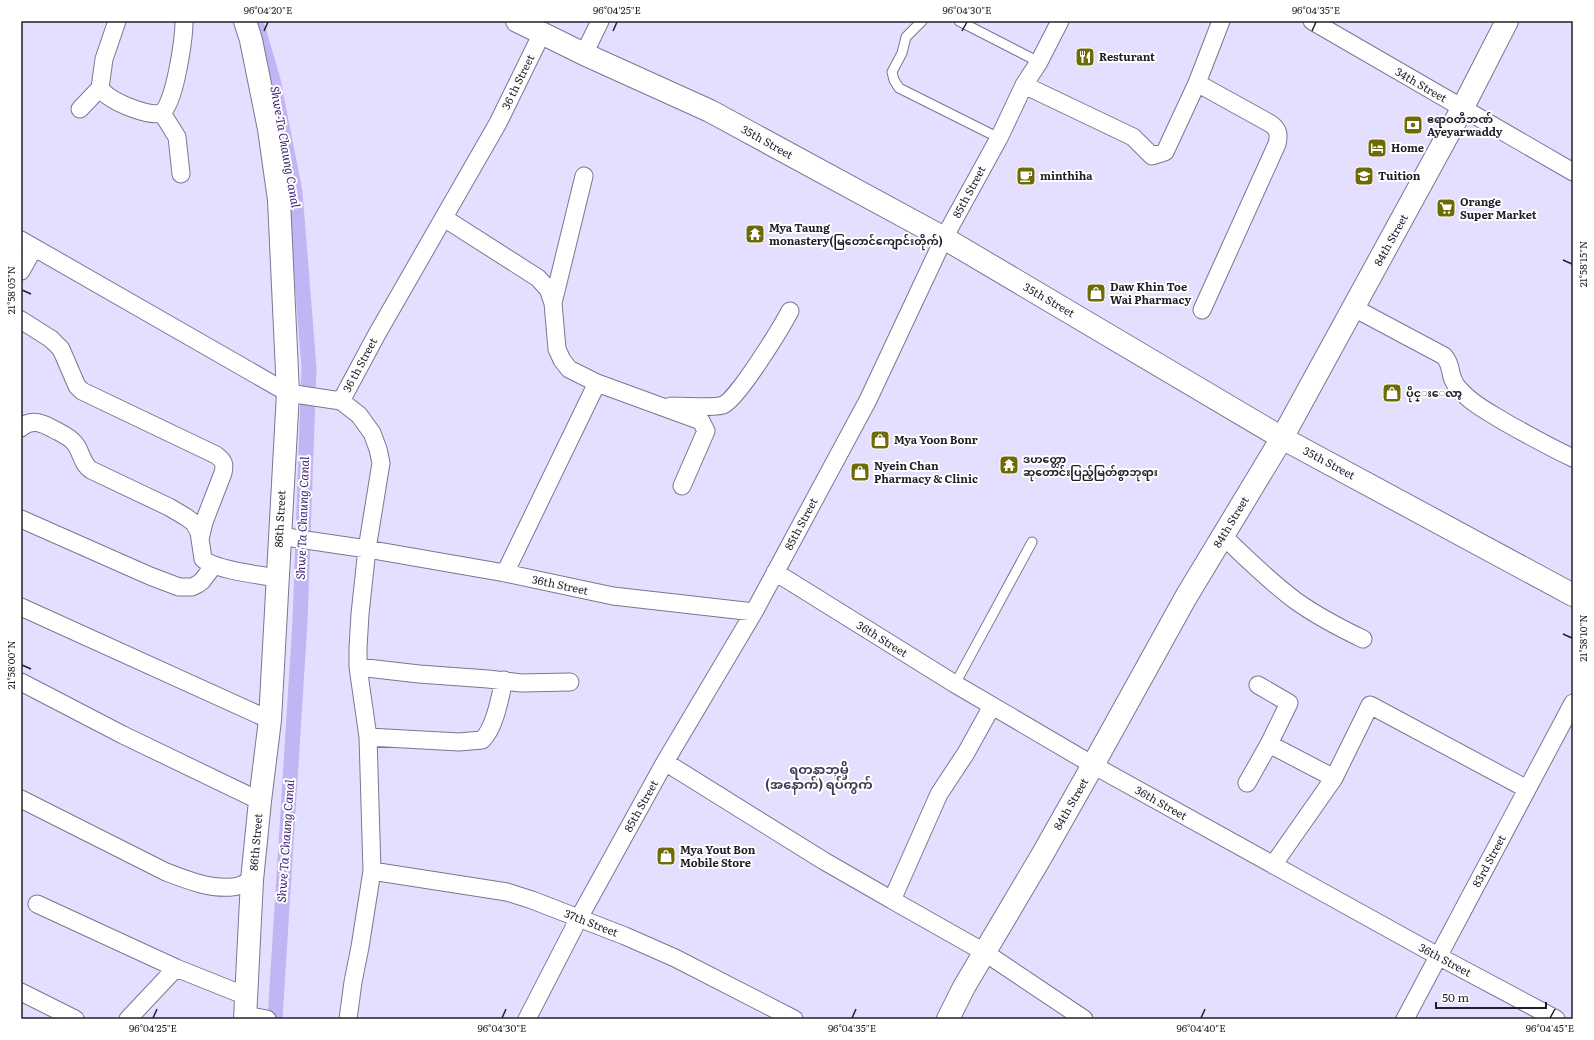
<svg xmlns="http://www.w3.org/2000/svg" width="1594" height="1040" font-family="Literata,'Noto Sans Myanmar',serif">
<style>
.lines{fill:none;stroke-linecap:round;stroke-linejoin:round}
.canal{stroke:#c2b5f3;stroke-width:15}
.lane-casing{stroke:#7b7692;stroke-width:11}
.street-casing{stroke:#7b7692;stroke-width:19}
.secondary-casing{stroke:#7b7692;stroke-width:24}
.primary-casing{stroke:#7b7692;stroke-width:24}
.lane{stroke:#fff;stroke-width:9}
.street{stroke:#fff;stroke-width:17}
.secondary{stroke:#fff;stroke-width:22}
.primary{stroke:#fff;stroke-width:22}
.ticks{fill:none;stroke:#211f2a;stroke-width:1.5}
.labels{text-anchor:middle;stroke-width:4;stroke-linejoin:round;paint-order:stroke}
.poi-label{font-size:11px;font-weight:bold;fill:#211f2a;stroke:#fff;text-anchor:start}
.street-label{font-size:11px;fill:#211f2a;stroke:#fff}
.water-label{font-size:12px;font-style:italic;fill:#3c1c74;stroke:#fff}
.quarter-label{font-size:13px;font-weight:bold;fill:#413c55;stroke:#fff}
.neatline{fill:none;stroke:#211f2a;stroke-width:1.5}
.ticks-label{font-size:10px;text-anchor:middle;fill:#211f2a}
</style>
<rect width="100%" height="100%" fill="#e4dffe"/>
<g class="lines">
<path class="canal" d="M 258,28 L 273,80 L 295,192 L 309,368 L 300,621 L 275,1019"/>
<g class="lane-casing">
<path id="lane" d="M 922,21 L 906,37 L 902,53 L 892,72 L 894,80 L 899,88 L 999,138
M 959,21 L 1039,62
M 955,684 L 1032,542"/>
</g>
<g class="street-casing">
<path id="street" d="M 1312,21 L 1573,172
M 584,54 L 600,21
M 1197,83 L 1271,124 C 1279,130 1279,135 1277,144 L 1202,310
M 1024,85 L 1133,137 L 1152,156 L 1165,152 L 1197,83 L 1221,21
M 100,88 C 102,90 105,94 108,96 C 117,103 153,119 162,112 C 175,104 184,37 184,21
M 80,109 L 100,88 L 104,59 L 117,21
M 162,113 L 177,137 L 181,174
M 444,218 L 538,278 L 548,289 L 553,303 L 557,349 L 562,360 L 569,369 L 597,383 L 701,421 L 706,431 L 682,486
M 21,240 L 288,393 L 341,401 L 377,334 L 498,123 L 542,33
M 21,271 L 34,248
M 553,303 L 584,176
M 1354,308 L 1444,356 C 1454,367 1447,376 1459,389 C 1471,403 1487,411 1503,421 C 1526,434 1549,447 1573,458
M 21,320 L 51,339 L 61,349 L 77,386 L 82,391 L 216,455 C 224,461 225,464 223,473 L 204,522 L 200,539
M 341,401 L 359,415 L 372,433 L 378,449 L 381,463 L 367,549 L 360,614 L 358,648 L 358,667 L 368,737 L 372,871 L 360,947 L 353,982 L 348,1019
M 671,406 C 680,406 716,408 723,405 C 737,400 781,328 790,311
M 21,428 C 33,416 47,426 59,432 C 65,435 72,439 76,445 C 82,454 82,464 91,470 L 169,507 L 186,517 L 194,523 L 199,532 L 203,559 C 215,570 260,575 277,578
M 21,519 L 150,576 L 179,587 L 192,587 L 198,584 L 202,581 L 214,565
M 279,536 L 367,549 L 505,573 L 613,596 L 754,612
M 1223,536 C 1247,559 1270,582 1296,601 C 1317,616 1340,628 1363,639
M 775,572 L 955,684 L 1093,765 L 1438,956 L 1556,1019
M 505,573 L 597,383
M 21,607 L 270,720
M 358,667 L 419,674 L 488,679 L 521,683 L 570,682
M 21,682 L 123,735 L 260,801
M 368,737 L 459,742 L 482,740 C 495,728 500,697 504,680
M 1269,744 L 1334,778
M 665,762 L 824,861 L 892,900 L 939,794 L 966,753 L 992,706
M 1247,783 L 1269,744 L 1289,703 L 1258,685
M 21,799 L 166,872 C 187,880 209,889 232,887 C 239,887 246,883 252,880
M 1273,865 L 1334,778 L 1370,705 L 1527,789
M 372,871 L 507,892 L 532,900 L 625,936 L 675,958 L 794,1019
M 892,900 L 984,952 L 1084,1019
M 37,904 L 176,968 L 246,996
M 21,992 L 75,1019
M 245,1015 L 267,1019
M 128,1019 L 176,968
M 527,1019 L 579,918 L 665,762 L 754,612 L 868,400 L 944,238 L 999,138 L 1024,85 L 1039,62 L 1060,21
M 1405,1019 L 1573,703"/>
</g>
<g class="secondary-casing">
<path id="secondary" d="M 517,21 L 584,54 L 710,111 L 944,238 L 1282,438 L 1462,109 L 1507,21
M 245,1019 L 252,880 L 260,801 L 270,720 L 288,393 L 279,200 L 269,129 L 251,40 L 245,21"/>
</g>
<g class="primary-casing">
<path id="primary" d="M 948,1019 L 964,987 L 1041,857 L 1093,765 L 1186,597 L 1282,438 L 1573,595"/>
</g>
<use href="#lane" class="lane"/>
<use href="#street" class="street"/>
<use href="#secondary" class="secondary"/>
<use href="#primary" class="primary"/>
</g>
<path class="ticks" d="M 264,31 L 268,22M 613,31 L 617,22M 962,31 L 967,22M 1312,31 L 1316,22M 1563,260 L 1572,264M 22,290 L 31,294M 1563,634 L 1572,638M 22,665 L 31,669M 153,1018 L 157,1009M 502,1018 L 506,1009M 852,1018 L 856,1009M 1201,1018 L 1205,1009M 1550,1018 L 1555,1009"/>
<defs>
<g id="restaurant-square" transform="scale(1)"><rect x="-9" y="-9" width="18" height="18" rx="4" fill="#6e6a05" stroke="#fff"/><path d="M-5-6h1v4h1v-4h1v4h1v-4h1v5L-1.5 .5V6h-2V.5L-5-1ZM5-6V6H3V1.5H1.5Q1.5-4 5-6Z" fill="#fff"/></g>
<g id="bank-square" transform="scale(1)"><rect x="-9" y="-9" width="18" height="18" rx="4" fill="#6e6a05" stroke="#fff"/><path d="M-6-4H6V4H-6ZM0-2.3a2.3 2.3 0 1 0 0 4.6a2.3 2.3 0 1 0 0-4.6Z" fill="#fff"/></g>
<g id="hotel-square" transform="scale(1)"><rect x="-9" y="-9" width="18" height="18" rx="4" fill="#6e6a05" stroke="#fff"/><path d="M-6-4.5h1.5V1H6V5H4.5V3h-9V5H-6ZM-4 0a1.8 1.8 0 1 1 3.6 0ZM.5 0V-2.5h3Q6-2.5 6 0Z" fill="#fff"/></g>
<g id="cafe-square" transform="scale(1)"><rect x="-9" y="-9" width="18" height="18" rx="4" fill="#6e6a05" stroke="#fff"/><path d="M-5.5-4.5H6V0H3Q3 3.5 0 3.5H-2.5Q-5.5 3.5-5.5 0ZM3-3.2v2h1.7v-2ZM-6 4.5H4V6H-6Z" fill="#fff"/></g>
<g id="school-square" transform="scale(1)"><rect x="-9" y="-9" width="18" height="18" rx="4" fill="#6e6a05" stroke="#fff"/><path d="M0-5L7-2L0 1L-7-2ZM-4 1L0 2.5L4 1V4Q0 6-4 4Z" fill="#fff"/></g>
<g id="supermarket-square" transform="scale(1)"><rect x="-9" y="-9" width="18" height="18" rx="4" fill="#6e6a05" stroke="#fff"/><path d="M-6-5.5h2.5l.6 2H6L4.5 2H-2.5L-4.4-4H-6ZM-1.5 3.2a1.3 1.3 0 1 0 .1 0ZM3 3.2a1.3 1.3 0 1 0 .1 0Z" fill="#fff"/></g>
<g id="temple-square" transform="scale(1)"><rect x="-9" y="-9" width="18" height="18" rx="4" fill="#6e6a05" stroke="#fff"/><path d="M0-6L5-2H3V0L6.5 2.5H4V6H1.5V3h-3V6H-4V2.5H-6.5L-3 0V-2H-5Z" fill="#fff"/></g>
<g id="shop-square" transform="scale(1)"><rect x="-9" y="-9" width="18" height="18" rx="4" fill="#6e6a05" stroke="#fff"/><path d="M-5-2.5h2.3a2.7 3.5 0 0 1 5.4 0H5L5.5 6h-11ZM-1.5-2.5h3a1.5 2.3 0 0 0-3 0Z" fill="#fff"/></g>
</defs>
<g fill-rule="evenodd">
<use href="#restaurant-square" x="1085" y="57"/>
<use href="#bank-square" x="1413" y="125"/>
<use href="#hotel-square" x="1377" y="148"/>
<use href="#cafe-square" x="1026" y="176"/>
<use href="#school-square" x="1364" y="176"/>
<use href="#supermarket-square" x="1446" y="208"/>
<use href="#temple-square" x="755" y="234"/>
<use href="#shop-square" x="1096" y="293"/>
<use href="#shop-square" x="1392" y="393"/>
<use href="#shop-square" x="880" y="440"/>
<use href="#temple-square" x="1009" y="465"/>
<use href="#shop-square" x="860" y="472"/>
<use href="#shop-square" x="666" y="856"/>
</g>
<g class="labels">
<g class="poi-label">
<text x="1099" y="61">Resturant</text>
<text x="1427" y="123">ဧရာဝတီဘဏ်<tspan x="1427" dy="13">Ayeyarwaddy</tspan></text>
<text x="1391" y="152">Home</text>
<text x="1040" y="180">minthiha</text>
<text x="1378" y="180">Tuition</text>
<text x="1460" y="206">Orange<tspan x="1460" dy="13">Super Market</tspan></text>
<text x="769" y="232">Mya Taung<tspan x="769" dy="13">monastery(မြတောင်ကျောင်းတိုက်)</tspan></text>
<text x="1110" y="291">Daw Khin Toe<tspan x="1110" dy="13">Wai Pharmacy</tspan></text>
<text x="1406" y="397">ပိုင္းေလာ့</text>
<text x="894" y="444">Mya Yoon Bonr</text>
<text x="1023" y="463">ဒဟတ္တော<tspan x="1023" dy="13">ဆုတောင်းပြည့်မြတ်စွာဘုရား</tspan></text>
<text x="874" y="470">Nyein Chan<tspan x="874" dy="13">Pharmacy &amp; Clinic</tspan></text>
<text x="680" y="854">Mya Yout Bon<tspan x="680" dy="13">Mobile Store</tspan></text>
</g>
<g class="street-label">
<text transform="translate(518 82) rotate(-64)" y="4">36 th Street</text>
<text transform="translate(1421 85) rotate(30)" y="4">34th Street</text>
<text transform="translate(767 142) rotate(29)" y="4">35th Street</text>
<text transform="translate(969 192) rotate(-62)" y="4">85th Street</text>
<text transform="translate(1391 240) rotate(-61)" y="4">84th Street</text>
<text transform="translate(1049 300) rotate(30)" y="4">35th Street</text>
<text transform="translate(360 365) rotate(-62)" y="4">36 th Street</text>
<text transform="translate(1329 463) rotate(28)" y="4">35th Street</text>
<text transform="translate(280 519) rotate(-87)" y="4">86th Street</text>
<text transform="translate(1231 522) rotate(-59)" y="4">84th Street</text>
<text transform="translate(801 524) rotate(-62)" y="4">85th Street</text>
<text transform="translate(560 585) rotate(12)" y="4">36th Street</text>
<text transform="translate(882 639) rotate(32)" y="4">36th Street</text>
<text transform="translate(1161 803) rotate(29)" y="4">36th Street</text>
<text transform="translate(1071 804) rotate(-60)" y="4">84th Street</text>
<text transform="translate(641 806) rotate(-61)" y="4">85th Street</text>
<text transform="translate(256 842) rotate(-85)" y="4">86th Street</text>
<text transform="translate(1489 861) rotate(-62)" y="4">83rd Street</text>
<text transform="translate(591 923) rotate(21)" y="4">37th Street</text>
<text transform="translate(1445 960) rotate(28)" y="4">36th Street</text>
</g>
<g class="water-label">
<text transform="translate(285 147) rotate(80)" y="4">Shwe Ta Chaung Canal</text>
<text transform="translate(303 518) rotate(-88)" y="4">Shwe Ta Chaung Canal</text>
<text transform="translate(286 841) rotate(-86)" y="4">Shwe Ta Chaung Canal</text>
</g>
<g class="quarter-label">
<text x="819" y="774">ရတနာဘုမ္မိ<tspan x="819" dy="15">(အနောက်) ရပ်ကွက်</tspan></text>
</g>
</g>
<rect width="1594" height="1040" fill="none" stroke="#ffffff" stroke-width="44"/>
<path d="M1436 1002v6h110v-6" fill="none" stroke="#211f2a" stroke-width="2"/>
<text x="1442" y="1002" font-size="12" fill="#211f2a" stroke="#ffffff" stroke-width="3" paint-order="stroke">50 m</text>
<rect x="22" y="22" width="1550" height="996" class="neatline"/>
<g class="ticks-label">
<text x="268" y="14">96°04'20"E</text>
<text x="617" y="14">96°04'25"E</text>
<text x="967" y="14">96°04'30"E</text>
<text x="1316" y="14">96°04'35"E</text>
<text transform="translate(1583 264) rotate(-90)" y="4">21°58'15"N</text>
<text transform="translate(11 290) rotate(-90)" y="4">21°58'05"N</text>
<text transform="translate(1583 638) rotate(-90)" y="4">21°58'10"N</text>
<text transform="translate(11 665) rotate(-90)" y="4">21°58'00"N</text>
<text x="153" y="1032">96°04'25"E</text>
<text x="502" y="1032">96°04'30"E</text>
<text x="852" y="1032">96°04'35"E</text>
<text x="1201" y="1032">96°04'40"E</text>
<text x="1550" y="1032">96°04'45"E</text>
</g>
</svg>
